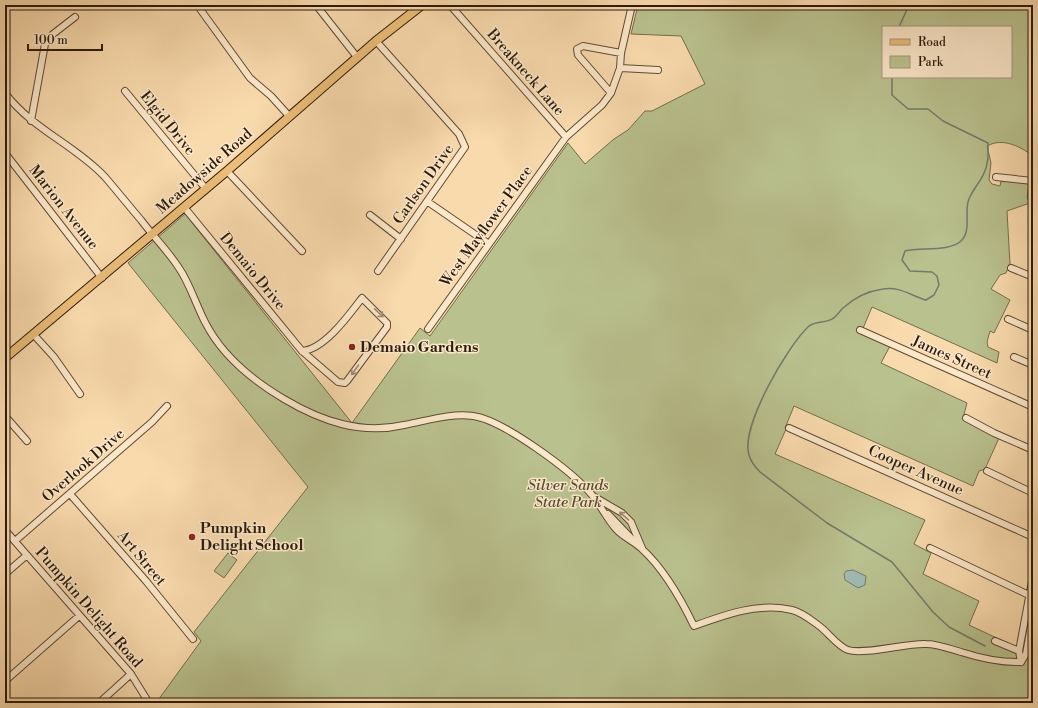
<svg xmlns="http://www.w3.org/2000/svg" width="1038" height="708" font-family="'Libre Bodoni',serif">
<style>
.green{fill:#b9c18e;stroke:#726e4c;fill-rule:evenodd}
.water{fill:#a0b9b2;stroke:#727a6f}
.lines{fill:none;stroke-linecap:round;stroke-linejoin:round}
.stream{stroke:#727a6f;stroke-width:1.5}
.minor-casing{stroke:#5f4b34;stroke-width:8}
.major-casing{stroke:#2c1b0b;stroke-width:10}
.minor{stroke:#fbe7ca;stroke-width:6}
.major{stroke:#ecbd76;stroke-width:8}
.oneway{stroke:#9e8b74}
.poi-dot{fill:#8f2418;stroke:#fbe7ca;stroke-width:1.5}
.labels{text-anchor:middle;stroke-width:3;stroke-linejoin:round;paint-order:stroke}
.street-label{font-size:15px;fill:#2c1b0b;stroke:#fbe7ca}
.poi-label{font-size:15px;font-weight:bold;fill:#2c1b0b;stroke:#fbe7ca;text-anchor:start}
.park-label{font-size:15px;font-style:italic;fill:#564d32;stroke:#fbe7ca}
</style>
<rect width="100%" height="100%" fill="#f9daad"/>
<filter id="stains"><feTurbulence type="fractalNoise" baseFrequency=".005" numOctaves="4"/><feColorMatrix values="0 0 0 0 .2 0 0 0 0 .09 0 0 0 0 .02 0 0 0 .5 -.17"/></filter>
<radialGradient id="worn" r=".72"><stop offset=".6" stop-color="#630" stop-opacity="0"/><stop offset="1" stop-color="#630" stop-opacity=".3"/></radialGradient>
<path class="green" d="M 638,5 L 1033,5 L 1033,156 C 1021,147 1003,137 987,146 L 991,163 L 989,180 L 992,184 L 1000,186 L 1001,181 L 1029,183 L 1027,198 L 1030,203 L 1007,211 L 1010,264 L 1006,273 L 1000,275 L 991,289 L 1010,300 L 994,333 L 990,331 L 987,342 L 988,347 L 999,352 L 997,363 L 872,307 L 861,333 L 890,346 L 881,363 L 967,403 L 964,414 L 967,421 L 999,438 L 985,469 L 979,471 L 973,486 L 794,406 L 785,428 L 786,429 L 775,454 L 925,520 L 914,544 L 931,553 L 923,574 L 979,601 L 969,625 L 1033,655 L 1033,703 L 156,703 L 201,641 L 194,632 L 308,487 L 128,263 L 185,214 L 352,423 L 420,328 L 430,336 L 568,143 L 585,164 L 614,139 L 628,130 L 645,111 L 652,111 L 705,84 L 681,36 L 631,34 ZM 883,27 L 1011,27 L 1011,77 L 883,77 Z
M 228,553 L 237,560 L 224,578 L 214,571 Z"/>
<path class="water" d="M 853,570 L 866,576 L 865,585 L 858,588 L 845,580 L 844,574 L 846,571 Z"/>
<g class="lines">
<path class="stream" d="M 899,27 L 909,5
M 892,77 L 892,95 L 908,109 L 928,109 L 943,121 L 988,143 C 988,153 989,163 984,173 C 980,183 971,191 968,202 C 965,214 971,232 961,241 C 949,252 920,247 905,251 L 902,260 L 910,271 L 932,272 L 937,276 L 939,285 L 934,295 L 926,300 C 911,296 900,286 883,289 C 868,291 854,298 843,308 C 840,311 836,317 832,319 C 826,323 816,321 809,326 C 788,345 740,427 749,455 C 751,462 755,467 760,472 L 827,523 L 892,562 L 933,612 L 949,627 L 985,646"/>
<g class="minor-casing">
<path id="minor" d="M 199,5 L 200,9 L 250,78 L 271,96 L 289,116
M 316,5 L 357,57
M 450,5 L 566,137
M 376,41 L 459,134 L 465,147 L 378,271
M 620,68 L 658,70
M 125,91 L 206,189
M 5,93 C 32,129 75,145 105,177 C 117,191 129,206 141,220 C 153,236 168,251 179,268 C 190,284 196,305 205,322 C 222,356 252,380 284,399 C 321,421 361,435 404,425 C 427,421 449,413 473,416 C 503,420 572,471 592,495 C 601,506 607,519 616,529 C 624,538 634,541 642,549 C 665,570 681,599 694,626 C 724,615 759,602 792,610 C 801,612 810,619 818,625 C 827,631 838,647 848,650 C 865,655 906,643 926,644 C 938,644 950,649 961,652 C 980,658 1001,663 1021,662
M 611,93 L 578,55 L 577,49 L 583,46 L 621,53
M 31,121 L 45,44 L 53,34 L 75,17
M 5,153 L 102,278
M 227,171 L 302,251
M 996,177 L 1033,181
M 428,202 L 489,244
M 184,207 L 302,351 L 338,382 L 345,383 L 347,381 L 387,327 L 387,323 L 362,298 C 349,315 324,350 302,351
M 370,215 L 401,239
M 1011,268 L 1033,277
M 1008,319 L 1033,330
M 428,329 L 566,137 L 602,105 L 611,93 L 620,68 L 621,53 L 632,5
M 860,330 L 1033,407
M 34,335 L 54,357 L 80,394
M 1014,357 L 1033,365
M 5,416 L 27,441
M 966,418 L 994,433 L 1033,450
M 789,428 L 1033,537
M 987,471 L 1033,493
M 70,494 L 146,581 L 193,639
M 593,496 L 622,513 L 631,522 L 642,548
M 608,514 L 633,540
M 5,530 L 131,674 L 149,703
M 15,541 L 152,422 L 167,406
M 930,548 L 1033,597
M 5,574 L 27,555
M 995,641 L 1019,651
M 1021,662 L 1019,651 L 1033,576
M 1021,662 L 1026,654 L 1033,615
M 5,681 L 79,616
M 99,703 L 131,674"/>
</g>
<g class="major-casing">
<path id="major" d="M 5,358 L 227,171 L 376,41 L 422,5"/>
</g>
<use href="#minor" class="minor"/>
<use href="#major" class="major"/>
</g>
<defs><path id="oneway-shaft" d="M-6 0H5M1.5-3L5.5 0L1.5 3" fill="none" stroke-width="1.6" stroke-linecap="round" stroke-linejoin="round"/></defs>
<g class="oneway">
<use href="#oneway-shaft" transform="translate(379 313) rotate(44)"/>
<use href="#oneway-shaft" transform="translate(355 370) rotate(126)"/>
<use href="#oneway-shaft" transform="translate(624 516) rotate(-139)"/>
</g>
<g class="poi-dot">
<circle cx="352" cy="347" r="4"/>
<circle cx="192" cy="537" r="4"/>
</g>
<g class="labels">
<g class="street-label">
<text transform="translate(526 72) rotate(49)" y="5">Breakneck Lane</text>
<text transform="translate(168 123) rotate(51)" y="5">Elgid Drive</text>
<text transform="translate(204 171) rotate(-41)" y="5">Meadowside Road</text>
<text transform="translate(423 184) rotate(-55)" y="5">Carlson Drive</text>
<text transform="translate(64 207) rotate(52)" y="5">Marion Avenue</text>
<text transform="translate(486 226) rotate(-54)" y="5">West Mayflower Place</text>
<text transform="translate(253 271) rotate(51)" y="5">Demaio Drive</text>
<text transform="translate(952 357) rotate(24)" y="5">James Street</text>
<text transform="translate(83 465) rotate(-41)" y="5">Overlook Drive</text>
<text transform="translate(916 470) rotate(24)" y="5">Cooper Avenue</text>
<text transform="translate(142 558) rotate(50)" y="5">Art Street</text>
<text transform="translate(89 607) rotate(49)" y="5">Pumpkin Delight Road</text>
</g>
<g class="poi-label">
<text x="360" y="352">Demaio Gardens</text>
<text x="200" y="533">Pumpkin<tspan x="200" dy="17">Delight School</tspan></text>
</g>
<g class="park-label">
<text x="568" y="490">Silver Sands<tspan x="568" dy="17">State Park</tspan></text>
</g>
</g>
<rect width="1038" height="708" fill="none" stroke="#f9daad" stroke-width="20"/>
<rect x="6" y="6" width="1026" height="696" fill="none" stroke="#2c1b0b" stroke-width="2"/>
<rect x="10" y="10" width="1018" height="688" fill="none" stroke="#2c1b0b"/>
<rect x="882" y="26" width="130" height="52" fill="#fbe7ca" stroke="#a8957e"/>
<rect x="890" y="39" width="20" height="6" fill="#ecbd76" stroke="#a8957e"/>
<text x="918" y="46" font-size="12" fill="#2c1b0b">Road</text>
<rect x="890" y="56" width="20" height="12" fill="#b9c18e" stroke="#a8957e"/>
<text x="918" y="66" font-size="12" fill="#2c1b0b">Park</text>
<path d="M28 44v6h74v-6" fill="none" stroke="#2c1b0b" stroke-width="2"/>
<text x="34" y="44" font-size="12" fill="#2c1b0b" stroke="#fbe7ca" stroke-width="3" paint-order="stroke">100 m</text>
<rect width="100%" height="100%" filter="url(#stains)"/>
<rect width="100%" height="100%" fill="url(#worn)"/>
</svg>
